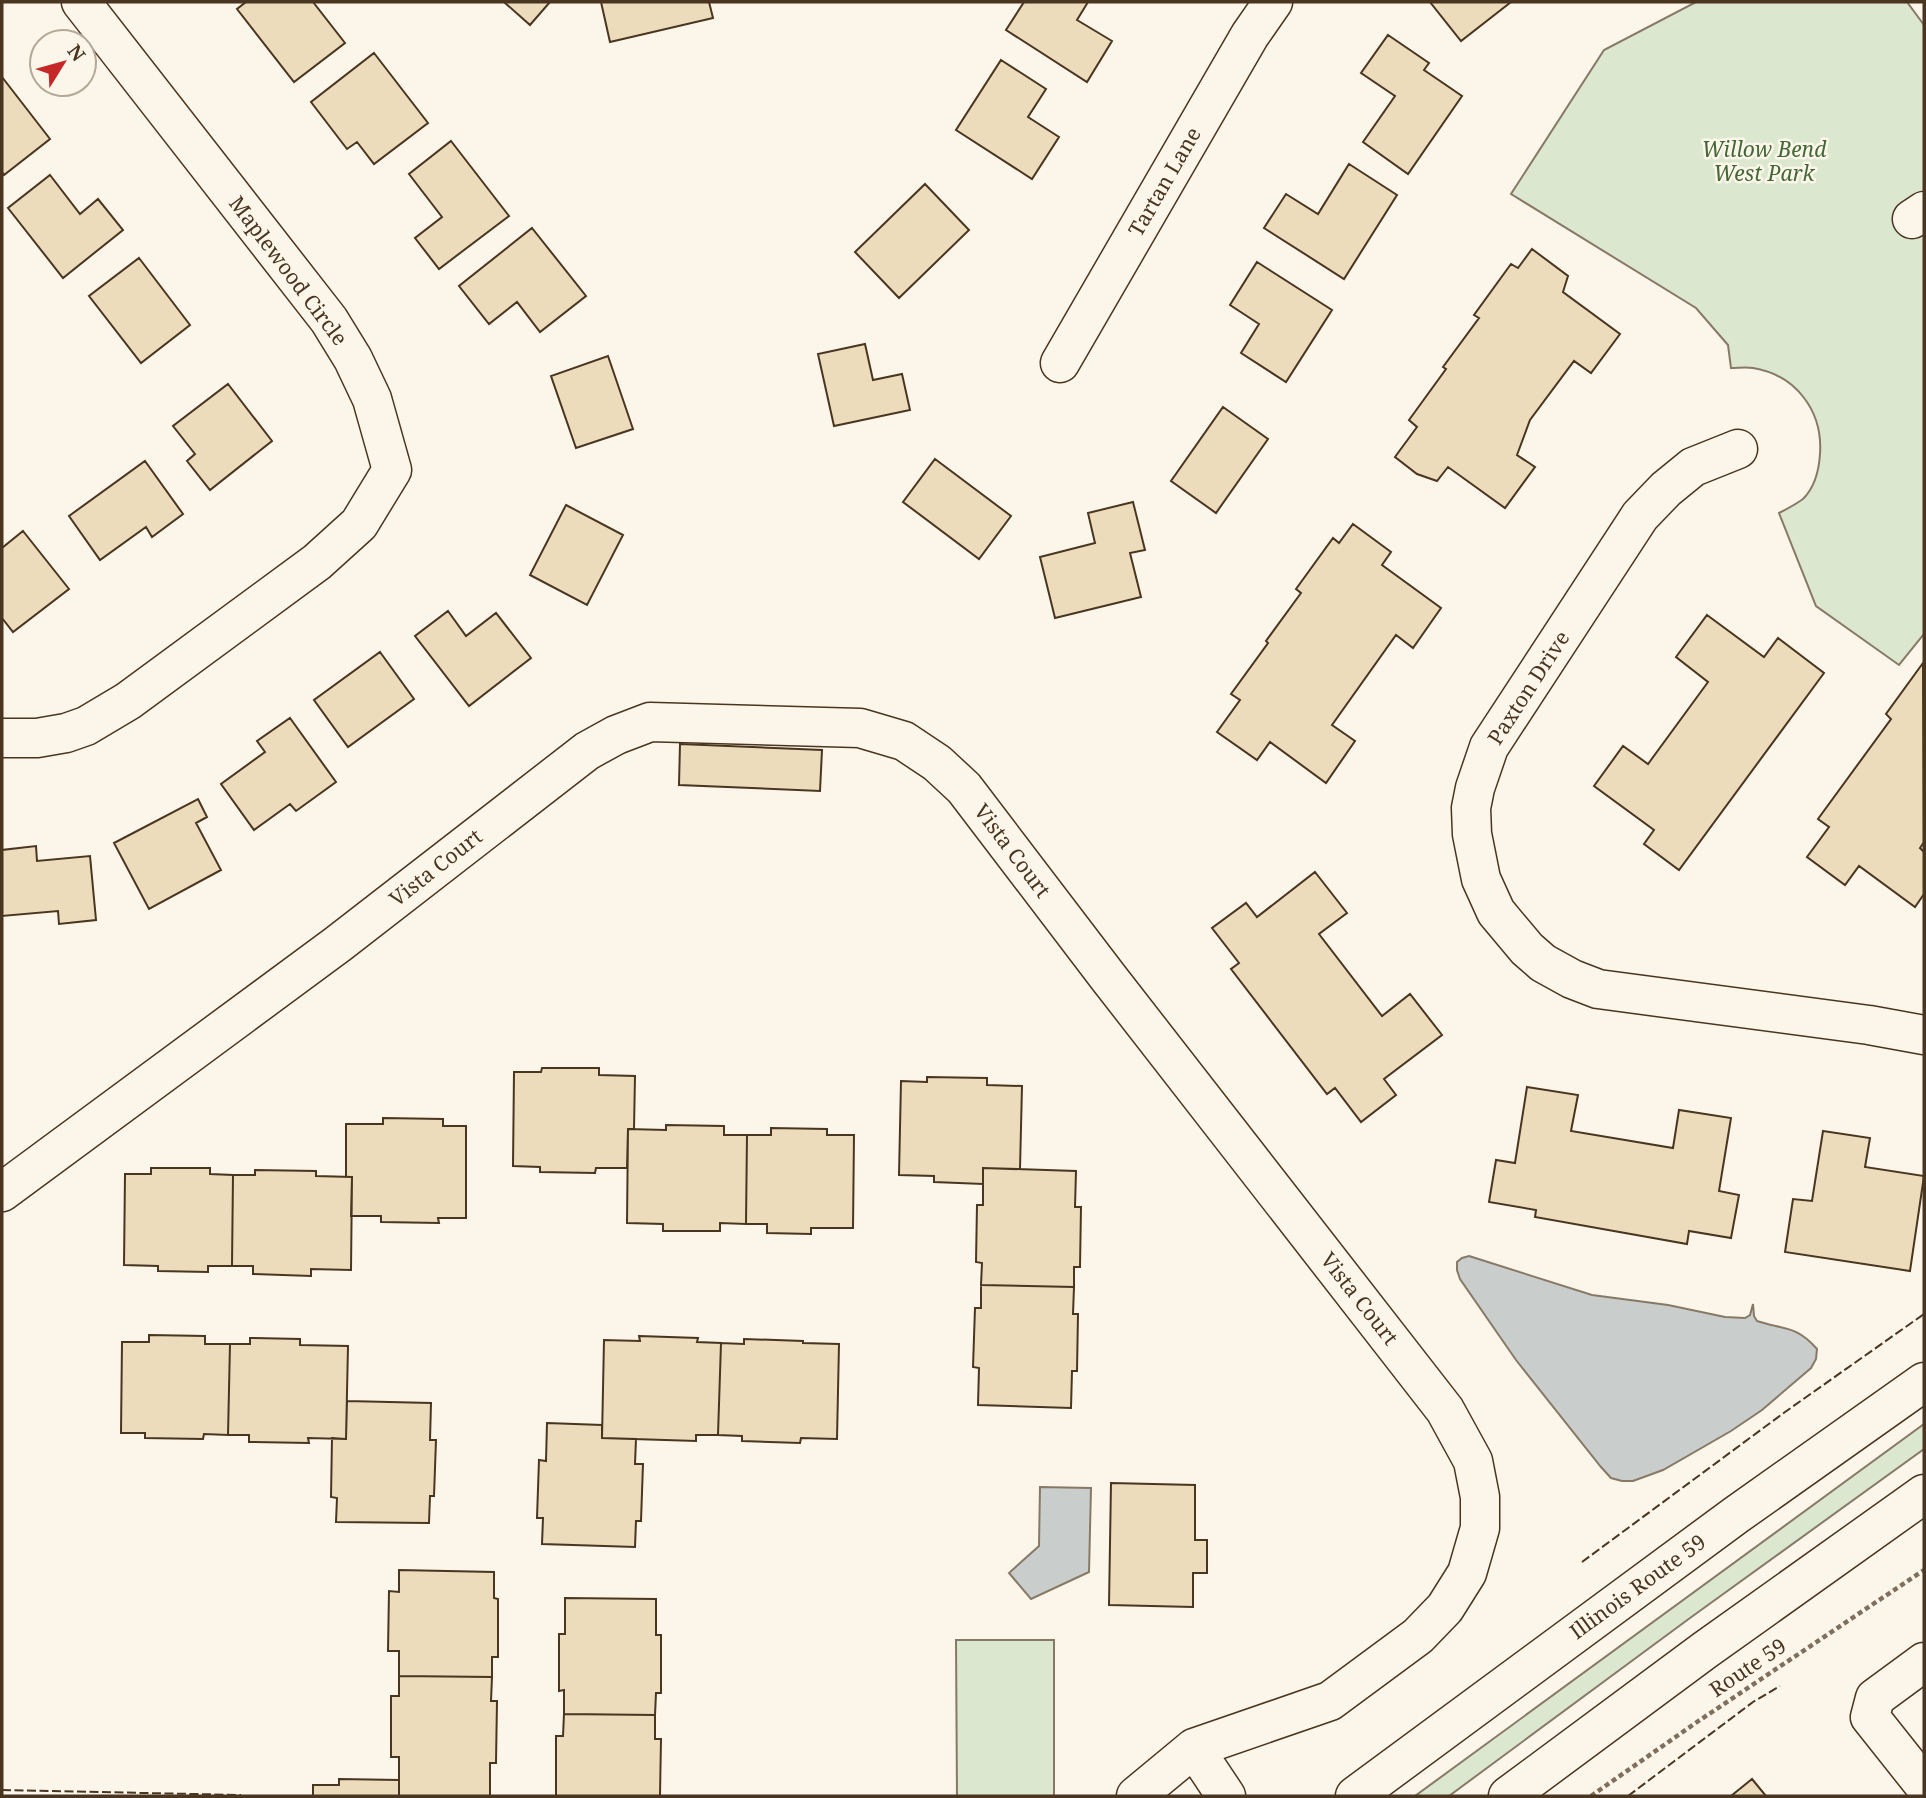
<svg xmlns="http://www.w3.org/2000/svg" width="1926" height="1798" font-family="'Noto Serif',serif">
<style>
.green{fill:#dce7d0;stroke:#887966;stroke-width:2}
.water{fill:#c9cecd;stroke:#887966;stroke-width:2}
.building{fill:#ecdcbc;stroke:#4a3520;stroke-width:2}
.lines{fill:none;stroke-linecap:round;stroke-linejoin:round}
.minor-casing{stroke:#4a3520;stroke-width:41}
.major-casing{stroke:#4a3520;stroke-width:41}
.path{stroke:#7f6f5c;stroke-width:4.5;stroke-dasharray:5 3.5;stroke-linecap:butt}
.minor{stroke:#fbf6e9;stroke-width:38}
.major{stroke:#fbf6e9;stroke-width:38}
.fence{stroke:#4a3520;stroke-width:2;stroke-dasharray:9 3.5;stroke-linecap:butt}
.labels{text-anchor:middle;stroke-width:5;stroke-linejoin:round;paint-order:stroke}
.park-label{font-size:21px;font-style:italic;fill:#436837;stroke:#fbf6e9}
.street-label{font-size:21px;fill:#4a3520;stroke:#fbf6e9}
</style>
<rect width="100%" height="100%" fill="#fbf6e9"/>
<path class="green" d="M 1696,2 L 1907,2 L 1924,25 L 1924,634 L 1899,665 L 1816,606 L 1779,513 C 1787,509 1796,504 1803,499 C 1815,487 1819,470 1820,454 C 1823,411 1796,375 1753,368 C 1746,367 1738,368 1731,368 L 1728,345 L 1696,308 L 1511,194 L 1604,50 Z
M 1924,1424 L 1924,1449 L 1690,1618 L 1449,1796 L 1415,1796 Z
M 956,1640 L 1054,1640 L 1054,1796 L 957,1796 Z"/>
<path class="water" d="M 1469,1256 L 1592,1295 L 1668,1305 L 1725,1317 L 1745,1318 L 1750,1315 L 1753,1304 L 1754,1316 L 1757,1321 C 1784,1330 1796,1325 1817,1349 L 1816,1359 L 1811,1368 L 1762,1410 L 1731,1431 L 1663,1470 L 1633,1481 L 1622,1481 L 1611,1478 L 1601,1467 L 1516,1360 L 1460,1279 L 1457,1270 L 1457,1262 L 1462,1258 Z
M 1040,1487 L 1091,1488 L 1089,1572 L 1031,1599 L 1009,1573 L 1039,1546 Z"/>
<path class="building" d="M 246,2 L 313,2 L 345,43 L 294,82 L 237,9 Z
M 504,2 L 550,2 L 530,25 Z
M 601,2 L 709,2 L 713,18 L 610,42 Z
M 1024,2 L 1088,2 L 1077,20 L 1112,41 L 1087,82 L 1006,30 Z
M 1430,2 L 1511,2 L 1461,41 Z
M 1388,35 L 1429,63 L 1424,70 L 1462,96 L 1408,174 L 1363,142 L 1395,96 L 1361,73 Z
M 374,53 L 428,123 L 374,164 L 357,142 L 347,149 L 311,102 Z
M 1001,60 L 1046,89 L 1028,117 L 1059,137 L 1032,179 L 956,130 Z
M 2,77 L 50,139 L 4,175 L 2,172 Z
M 451,141 L 509,216 L 439,269 L 415,238 L 442,217 L 409,174 Z
M 1349,164 L 1397,195 L 1344,279 L 1264,228 L 1286,194 L 1318,214 Z
M 50,175 L 80,214 L 98,199 L 123,230 L 63,278 L 8,208 Z
M 925,184 L 969,230 L 899,298 L 855,252 Z
M 532,228 L 586,296 L 540,332 L 517,302 L 489,324 L 459,286 Z
M 1532,249 L 1568,276 L 1563,292 L 1620,334 L 1591,373 L 1574,361 L 1530,420 L 1517,455 L 1535,467 L 1505,508 L 1448,467 L 1437,481 L 1417,474 L 1395,457 L 1417,427 L 1409,420 L 1446,369 L 1443,367 L 1479,318 L 1474,315 L 1511,264 L 1518,268 Z
M 139,258 L 190,325 L 141,363 L 89,296 Z
M 1257,262 L 1332,310 L 1286,382 L 1241,353 L 1259,324 L 1230,305 Z
M 865,344 L 873,380 L 902,374 L 910,410 L 834,426 L 818,354 Z
M 608,356 L 633,429 L 576,448 L 551,376 Z
M 228,384 L 272,441 L 210,490 L 187,461 L 195,454 L 173,426 Z
M 1223,407 L 1268,439 L 1216,513 L 1171,481 Z
M 935,459 L 1011,516 L 979,559 L 903,502 Z
M 145,461 L 183,514 L 152,537 L 146,527 L 100,560 L 69,516 Z
M 1133,502 L 1145,550 L 1130,553 L 1141,597 L 1055,618 L 1040,557 L 1095,543 L 1088,513 Z
M 566,505 L 623,535 L 587,605 L 530,575 Z
M 1353,524 L 1391,552 L 1382,565 L 1441,608 L 1413,648 L 1396,635 L 1332,725 L 1355,741 L 1326,783 L 1270,742 L 1257,760 L 1217,732 L 1240,700 L 1231,694 L 1268,643 L 1266,641 L 1301,593 L 1296,589 L 1333,538 L 1339,543 Z
M 23,531 L 69,589 L 13,632 L 2,618 L 2,548 Z
M 448,611 L 466,636 L 496,613 L 531,658 L 469,706 L 415,636 Z
M 1707,615 L 1764,657 L 1778,638 L 1824,673 L 1679,870 L 1644,844 L 1654,830 L 1594,786 L 1623,746 L 1648,764 L 1708,682 L 1676,657 Z
M 380,652 L 414,699 L 348,747 L 314,700 Z
M 1923,663 L 1924,842 L 1920,848 L 1924,852 L 1924,894 L 1915,907 L 1859,866 L 1845,885 L 1807,857 L 1829,827 L 1818,819 L 1891,719 L 1886,714 Z
M 290,718 L 336,782 L 296,811 L 290,804 L 254,830 L 221,784 L 265,752 L 257,741 Z
M 680,744 L 822,750 L 820,791 L 679,785 Z
M 198,799 L 207,817 L 196,823 L 221,870 L 149,909 L 114,843 Z
M 36,846 L 37,861 L 90,856 L 96,920 L 59,924 L 58,911 L 2,916 L 2,850 Z
M 1315,872 L 1347,913 L 1319,934 L 1382,1016 L 1410,994 L 1442,1035 L 1384,1079 L 1396,1095 L 1361,1122 L 1335,1088 L 1327,1094 L 1231,969 L 1239,963 L 1212,928 L 1246,903 L 1257,917 Z
M 542,1068 L 599,1068 L 599,1075 L 635,1076 L 634,1129 L 628,1129 L 627,1168 L 596,1168 L 595,1173 L 540,1172 L 540,1167 L 513,1166 L 514,1072 L 541,1072 Z
M 927,1077 L 987,1078 L 987,1085 L 1022,1086 L 1020,1169 L 983,1168 L 983,1184 L 934,1182 L 934,1176 L 899,1175 L 901,1081 L 927,1082 Z
M 1527,1087 L 1578,1095 L 1571,1131 L 1673,1148 L 1679,1110 L 1731,1118 L 1719,1191 L 1739,1195 L 1731,1238 L 1689,1231 L 1687,1244 L 1535,1217 L 1536,1210 L 1489,1202 L 1496,1160 L 1515,1163 Z
M 383,1118 L 443,1119 L 443,1126 L 466,1126 L 466,1218 L 438,1218 L 439,1223 L 381,1222 L 381,1216 L 351,1216 L 352,1177 L 346,1177 L 346,1124 L 383,1124 Z
M 666,1125 L 724,1126 L 724,1135 L 747,1135 L 746,1224 L 720,1223 L 720,1231 L 663,1231 L 663,1224 L 627,1223 L 628,1129 L 666,1130 Z
M 771,1128 L 827,1129 L 827,1135 L 854,1135 L 853,1228 L 811,1228 L 811,1234 L 767,1233 L 767,1224 L 746,1224 L 747,1135 L 771,1135 Z
M 1823,1131 L 1870,1138 L 1865,1167 L 1924,1176 L 1910,1271 L 1785,1252 L 1793,1199 L 1812,1201 Z
M 151,1168 L 210,1168 L 210,1174 L 233,1175 L 232,1266 L 208,1266 L 208,1272 L 158,1271 L 158,1266 L 124,1265 L 125,1174 L 151,1174 Z
M 983,1168 L 1076,1171 L 1075,1207 L 1081,1207 L 1080,1267 L 1074,1267 L 1074,1287 L 981,1285 L 982,1263 L 976,1262 L 977,1205 L 983,1205 Z
M 255,1170 L 316,1171 L 316,1176 L 352,1177 L 351,1270 L 311,1269 L 311,1276 L 253,1274 L 253,1266 L 232,1266 L 233,1175 L 255,1175 Z
M 981,1285 L 1074,1287 L 1073,1314 L 1078,1314 L 1077,1371 L 1072,1371 L 1071,1408 L 978,1405 L 979,1368 L 973,1367 L 975,1308 L 981,1308 Z
M 149,1335 L 205,1336 L 205,1344 L 230,1344 L 228,1435 L 204,1434 L 203,1439 L 145,1438 L 145,1433 L 121,1433 L 122,1342 L 149,1342 Z
M 639,1336 L 698,1338 L 697,1342 L 721,1343 L 718,1435 L 696,1435 L 696,1441 L 602,1438 L 604,1340 L 640,1341 Z
M 250,1338 L 300,1339 L 300,1345 L 348,1346 L 346,1439 L 308,1438 L 309,1443 L 249,1442 L 249,1435 L 228,1435 L 230,1344 L 250,1344 Z
M 744,1339 L 803,1341 L 803,1343 L 839,1344 L 837,1439 L 801,1438 L 800,1443 L 742,1441 L 742,1436 L 718,1435 L 721,1343 L 744,1344 Z
M 347,1401 L 431,1403 L 430,1440 L 436,1440 L 434,1496 L 430,1496 L 429,1523 L 336,1522 L 337,1498 L 331,1497 L 332,1438 L 346,1439 Z
M 547,1423 L 602,1425 L 602,1438 L 636,1439 L 635,1464 L 643,1464 L 641,1521 L 636,1521 L 635,1547 L 542,1544 L 543,1518 L 537,1518 L 539,1460 L 546,1461 Z
M 1111,1483 L 1195,1485 L 1195,1540 L 1207,1540 L 1207,1573 L 1193,1573 L 1193,1607 L 1109,1605 Z
M 399,1570 L 494,1572 L 494,1598 L 498,1599 L 498,1657 L 492,1657 L 492,1677 L 399,1676 L 399,1651 L 388,1651 L 389,1591 L 399,1592 Z
M 565,1598 L 656,1599 L 656,1635 L 661,1635 L 661,1693 L 656,1693 L 655,1715 L 564,1714 L 564,1690 L 559,1691 L 559,1634 L 565,1634 Z
M 399,1676 L 492,1677 L 491,1701 L 497,1701 L 496,1763 L 490,1763 L 490,1796 L 399,1796 L 399,1757 L 391,1757 L 391,1696 L 399,1696 Z
M 564,1714 L 655,1715 L 655,1739 L 661,1739 L 660,1796 L 556,1796 L 556,1736 L 563,1736 Z
M 339,1779 L 399,1780 L 399,1796 L 415,1796 L 313,1796 L 313,1785 L 339,1785 Z
M 1752,1779 L 1766,1796 L 1731,1796 Z"/>
<g class="lines">
<g class="minor-casing">
<path id="minor" d="M 1912,219 L 1924,211
M 1060,363 L 1250,35 L 1273,2
M 1738,449 L 1693,467 L 1666,489 L 1640,516 L 1489,747 L 1475,788 L 1471,808 L 1472,834 L 1481,879 L 1496,912 L 1527,949 L 1543,963 L 1572,979 L 1598,989 L 1869,1025 L 1924,1035
M 2,738 L 37,738 L 66,733 L 86,726 L 128,701 L 317,562 L 359,524 L 392,470 L 372,399 L 353,359 L 329,320 L 81,2
M 2,1192 L 338,944 L 587,751 L 616,735 L 650,722 L 860,728 L 904,741 L 937,763 L 964,788 L 1108,977 L 1445,1410 L 1473,1461 L 1480,1497 L 1480,1528 L 1467,1573 L 1445,1608 L 1418,1636 L 1330,1701 L 1194,1748 L 1136,1796
M 1924,1662 L 1875,1698 L 1870,1717 L 1924,1785
M 1194,1748 L 1226,1796"/>
</g>
<g class="major-casing">
<path id="major" d="M 1355,1796 L 1736,1515 L 1924,1382
M 1508,1796 L 1705,1650 L 1924,1494"/>
</g>
<path class="path" d="M 1591,1796 L 1697,1722 L 1924,1570"/>
<use href="#minor" class="minor"/>
<use href="#major" class="major"/>
<path class="fence" d="M 1582,1562 L 1785,1412 L 1924,1314
M 2,1790 L 241,1795
M 1628,1796 L 1753,1702 L 1780,1686"/>
</g>
<g class="labels">
<g class="park-label">
<text x="1764" y="157">Willow Bend<tspan x="1764" dy="24">West Park</tspan></text>
</g>
<g class="street-label">
<text transform="translate(1165 182) rotate(-60)" y="7">Tartan Lane</text>
<text transform="translate(288 271) rotate(53)" y="7">Maplewood Circle</text>
<text transform="translate(1529 688) rotate(-57)" y="7">Paxton Drive</text>
<text transform="translate(1012 851) rotate(53)" y="7">Vista Court</text>
<text transform="translate(436 868) rotate(-38)" y="7">Vista Court</text>
<text transform="translate(1359 1299) rotate(52)" y="7">Vista Court</text>
<text transform="translate(1638 1587) rotate(-36)" y="7">Illinois Route 59</text>
<text transform="translate(1748 1668) rotate(-34)" y="7">Route 59</text>
</g>
</g>
<rect width="1926" height="1798" fill="none" stroke="#4a3520" stroke-width="7"/>
<g transform="translate(63 63) rotate(53)"><circle r="33" fill="#fbf6e9" stroke="#b4a999" stroke-width="2"/>
<path d="M0-5L12 26L0 18L-12 26Z" fill="#c62828"/>
<text y="-10" font-size="19" font-weight="bold" text-anchor="middle" fill="#4a3520">N</text>
</g>
</svg>
